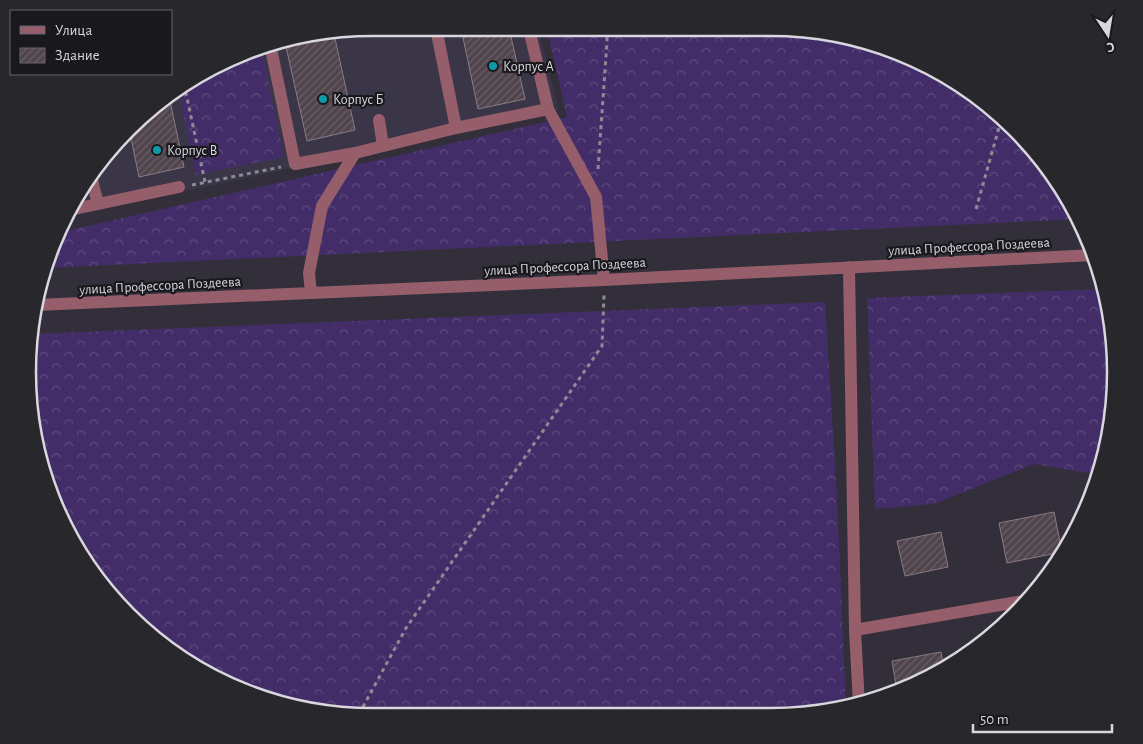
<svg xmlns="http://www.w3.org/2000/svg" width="1143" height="744" font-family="'Alegreya Sans',sans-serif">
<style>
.built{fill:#3b3647}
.forest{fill:url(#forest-crowns)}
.building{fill:url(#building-hatch);stroke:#887b84}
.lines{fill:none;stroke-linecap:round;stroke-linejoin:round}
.path{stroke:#8d8b94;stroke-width:3;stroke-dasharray:4 4;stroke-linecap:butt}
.minor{stroke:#965e6a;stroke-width:12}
.culture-dot{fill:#0f9aa8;stroke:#19181d;stroke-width:2}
.labels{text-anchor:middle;stroke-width:4.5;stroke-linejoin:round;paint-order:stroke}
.poi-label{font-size:14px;fill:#d9d7de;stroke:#19181d;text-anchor:start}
.street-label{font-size:14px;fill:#d9d7de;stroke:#19181d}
.rim{fill:none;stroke:#d9d7de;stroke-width:2.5}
</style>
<defs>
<pattern id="forest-crowns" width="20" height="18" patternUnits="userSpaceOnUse" patternTransform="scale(1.25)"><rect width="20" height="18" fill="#432d69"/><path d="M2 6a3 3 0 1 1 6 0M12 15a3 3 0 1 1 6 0" fill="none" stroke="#5e4b7e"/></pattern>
<pattern id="building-hatch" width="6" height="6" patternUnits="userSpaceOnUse" patternTransform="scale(1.25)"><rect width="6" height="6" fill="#50454d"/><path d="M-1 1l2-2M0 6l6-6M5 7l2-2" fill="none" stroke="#695f66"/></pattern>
</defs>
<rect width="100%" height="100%" fill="#322f3a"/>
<path class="built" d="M 372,28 L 539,29 L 558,109 L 69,217 L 99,162 L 180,86 L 262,46 Z"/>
<path class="forest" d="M 547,29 L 816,30 L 923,63 L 998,113 L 1044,162 L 1079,219 L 47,268 L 47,258 L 61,232 L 567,117 Z
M 261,46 L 284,157 L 196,175 L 178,88 L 180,86 Z
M 1105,289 L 1115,349 L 1113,417 L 1099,475 L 1034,464 L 934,504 L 875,509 L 867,298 Z
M 825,302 L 837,498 L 846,707 L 793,716 L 327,714 L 240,690 L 145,631 L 85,563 L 39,461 L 28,350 L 31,334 Z"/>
<path class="building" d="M 461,28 L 509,28 L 525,99 L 478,109 Z
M 334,34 L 355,130 L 307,141 L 285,42 Z
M 169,96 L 184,167 L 139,177 L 130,133 Z
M 1054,512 L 1062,552 L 1007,563 L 999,523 Z
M 941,532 L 948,567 L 905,576 L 897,541 Z
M 941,652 L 944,668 L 924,681 L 897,691 L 892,661 Z"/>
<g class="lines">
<path class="path" d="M 184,84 L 205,182
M 598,169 L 607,42 L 607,29
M 192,185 L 281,167
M 976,209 L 1002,117
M 359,714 L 406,628 L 602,346 L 604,295"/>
<path class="minor" d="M 436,28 L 456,128 L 548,109
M 529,29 L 548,109 L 596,197 L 604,280
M 270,44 L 295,164 L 355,153 L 456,128
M 379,120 L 383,146
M 91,176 L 98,204
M 74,209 L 179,187
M 849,267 L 855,630 L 859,705
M 311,293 L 309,273 L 322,206 L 355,153
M 37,305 L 604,280 L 1093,255
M 855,630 L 1029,600"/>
</g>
<g class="culture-dot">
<circle cx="493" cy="66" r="5"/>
<circle cx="323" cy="99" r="5"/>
<circle cx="157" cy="150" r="5"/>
</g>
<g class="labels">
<g class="poi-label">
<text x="503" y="71">Корпус А</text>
<text x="333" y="104">Корпус Б</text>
<text x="167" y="155">Корпус В</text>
</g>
<g class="street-label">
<text transform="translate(969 246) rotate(-3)" y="5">улица Профессора Поздеева</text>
<text transform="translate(565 266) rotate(-3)" y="5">улица Профессора Поздеева</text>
<text transform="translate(160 285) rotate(-3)" y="5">улица Профессора Поздеева</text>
</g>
</g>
<path d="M0 0H1143V744H0ZM372 36H771A336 336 0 0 1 1107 372V372A336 336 0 0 1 771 708H372A336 336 0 0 1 36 372V372A336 336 0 0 1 372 36Z" fill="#28272c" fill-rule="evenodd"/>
<path class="rim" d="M372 36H771A336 336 0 0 1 1107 372V372A336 336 0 0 1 771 708H372A336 336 0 0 1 36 372V372A336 336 0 0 1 372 36Z"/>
<rect x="10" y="10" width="162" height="65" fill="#19181d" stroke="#66646a"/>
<rect x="20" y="26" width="25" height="8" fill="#965e6a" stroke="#66646a"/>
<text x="55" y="35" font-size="15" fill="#d9d7de">Улица</text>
<rect x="20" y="48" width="25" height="15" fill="url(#building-hatch)" stroke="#66646a"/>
<text x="55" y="60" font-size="15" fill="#d9d7de">Здание</text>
<g transform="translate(1108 35) rotate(168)" stroke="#19181d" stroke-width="4" paint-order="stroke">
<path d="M0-4L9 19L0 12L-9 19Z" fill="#d9d7de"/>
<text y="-8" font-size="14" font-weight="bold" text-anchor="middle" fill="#d9d7de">С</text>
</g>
<path d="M973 724v8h139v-8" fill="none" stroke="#d9d7de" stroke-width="2.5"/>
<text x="980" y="724" font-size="15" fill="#d9d7de" stroke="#19181d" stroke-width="4" paint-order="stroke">50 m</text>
</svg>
